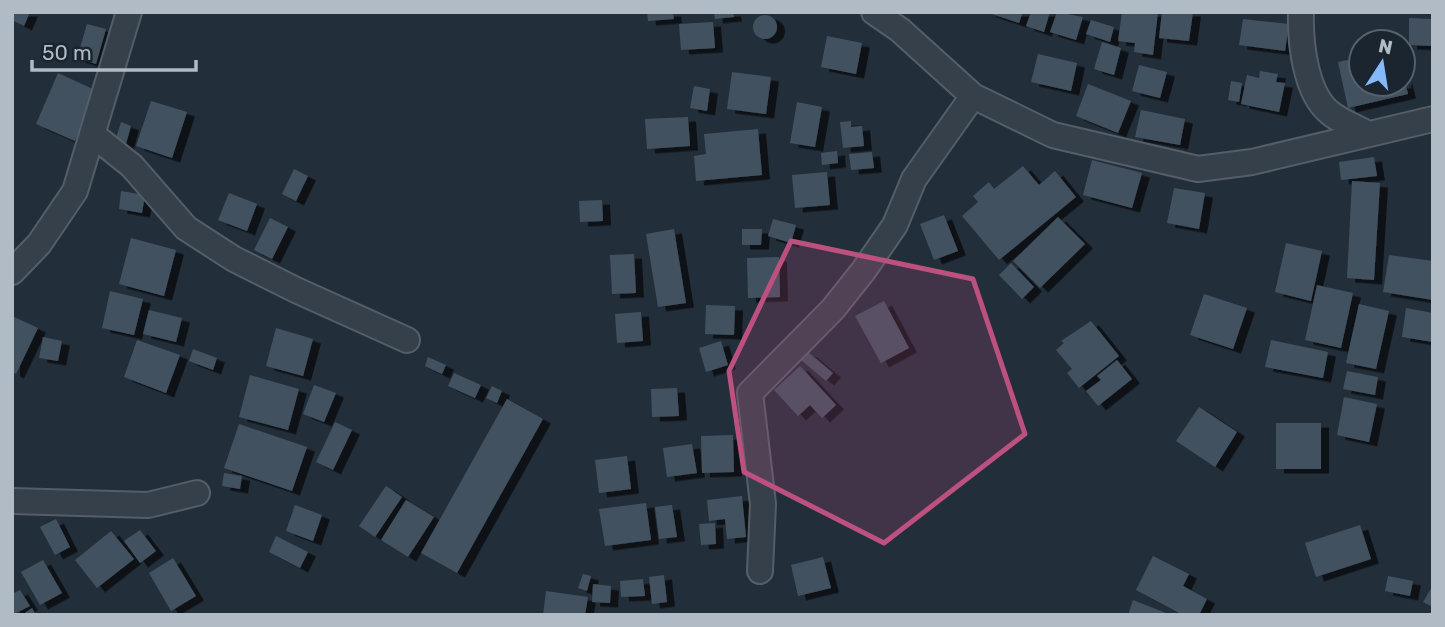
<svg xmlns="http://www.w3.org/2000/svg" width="1445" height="627" font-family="Rubik,sans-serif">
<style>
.building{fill:#43515e;filter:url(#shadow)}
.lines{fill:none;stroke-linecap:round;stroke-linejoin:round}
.street-casing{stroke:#545e68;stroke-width:28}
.street{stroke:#36404a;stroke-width:24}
.marked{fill:#bc5180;fill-opacity:0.2;stroke:#bc5180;stroke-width:5;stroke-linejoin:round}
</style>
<defs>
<filter id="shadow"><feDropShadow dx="8" dy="4.5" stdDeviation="0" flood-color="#0009"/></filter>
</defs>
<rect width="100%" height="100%" fill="#222e3a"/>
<path class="building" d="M 12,12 L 30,12 L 24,26 L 12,20 Z
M 647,12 L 673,12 L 674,19 L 648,21 Z
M 714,12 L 733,12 L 734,17 L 715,19 Z
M 986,12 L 1023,12 L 1019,23 Z
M 1031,12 L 1050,12 L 1044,32 L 1026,26 Z
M 1057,12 L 1083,17 L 1076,40 L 1050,32 Z
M 1122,12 L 1158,12 L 1153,55 L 1134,52 L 1135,43 L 1118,41 Z
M 1162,12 L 1193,12 L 1189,41 L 1159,38 Z
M753 27a12 12 0 1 1 24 0a12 12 0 1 1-24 0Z
M 1409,18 L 1433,19 L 1433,46 L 1409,45 Z
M 1243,19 L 1289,24 L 1285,51 L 1239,45 Z
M 1091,20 L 1114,27 L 1110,42 L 1086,34 Z
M 713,22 L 715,48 L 681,50 L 679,24 Z
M 87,24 L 106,29 L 96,64 L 77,58 Z
M 827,36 L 862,43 L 856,74 L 821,67 Z
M 1102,42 L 1121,48 L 1114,75 L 1094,69 Z
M 1038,54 L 1077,63 L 1071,91 L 1031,82 Z
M 1361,57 L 1361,84 L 1403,84 L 1404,78 L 1408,94 L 1348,108 L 1338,62 Z
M 1139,65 L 1167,72 L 1160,98 L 1132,91 Z
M 1260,71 L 1278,74 L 1276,82 L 1285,83 L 1279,112 L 1241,104 L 1247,75 L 1259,78 Z
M 732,72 L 771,77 L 766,114 L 727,109 Z
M 58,73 L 97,91 L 75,141 L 36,124 Z
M 1231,81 L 1242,83 L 1239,102 L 1228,100 Z
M 1088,84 L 1131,101 L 1118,133 L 1076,116 Z
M 694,86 L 710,89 L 707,111 L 690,108 Z
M 151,101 L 187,112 L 172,158 L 136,146 Z
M 797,102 L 822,107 L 815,147 L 790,143 Z
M 1141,110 L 1185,119 L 1180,145 L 1135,137 Z
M 688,117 L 690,146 L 647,149 L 645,119 Z
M 851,121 L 851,127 L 862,126 L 864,146 L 843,148 L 840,122 Z
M 121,122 L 131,126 L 126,144 L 115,141 Z
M 758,129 L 762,175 L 696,181 L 694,156 L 706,154 L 704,134 Z
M 837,151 L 838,163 L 822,165 L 821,153 Z
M 872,152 L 874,168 L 851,170 L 849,154 Z
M 1374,157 L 1377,176 L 1341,180 L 1339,162 Z
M 1092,160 L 1142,173 L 1132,208 L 1083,195 Z
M 1023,166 L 1039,185 L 1055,171 L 1076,197 L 999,260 L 962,216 L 978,202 L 973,196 L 989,182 L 994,189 Z
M 294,169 L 308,176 L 296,201 L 282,194 Z
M 827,172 L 830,205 L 795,208 L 792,175 Z
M 1352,181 L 1380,183 L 1374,280 L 1347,278 Z
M 1174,188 L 1205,193 L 1199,229 L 1167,223 Z
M 121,191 L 145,195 L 142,213 L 119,209 Z
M 229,193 L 257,204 L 247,231 L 218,220 Z
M 602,200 L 603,221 L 580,222 L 579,201 Z
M 944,215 L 958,251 L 934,260 L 920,224 Z
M 1058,217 L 1085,244 L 1040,288 L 1013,261 Z
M 270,218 L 288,227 L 272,259 L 254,250 Z
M 773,219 L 796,225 L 791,243 L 768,236 Z
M 674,229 L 686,303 L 658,307 L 646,234 Z
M 742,229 L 762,229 L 761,245 L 742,245 Z
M 131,238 L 176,250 L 164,296 L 119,284 Z
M 1286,243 L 1322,251 L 1311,301 L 1275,292 Z
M 634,254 L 636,293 L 612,294 L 610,255 Z
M 1389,255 L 1433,261 L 1433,300 L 1383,292 Z
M 779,257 L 780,297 L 748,298 L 747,258 Z
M 1011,263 L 1034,287 L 1022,299 L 999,275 Z
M 1317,285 L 1353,293 L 1341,348 L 1305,340 Z
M 110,291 L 143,299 L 134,335 L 102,328 Z
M 1204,294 L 1247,308 L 1233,349 L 1190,335 Z
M 884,301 L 909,348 L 881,363 L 855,316 Z
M 1359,304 L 1389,311 L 1376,369 L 1346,363 Z
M 706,305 L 735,306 L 734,335 L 705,334 Z
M 1406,308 L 1433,313 L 1433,342 L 1402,337 Z
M 149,310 L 182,318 L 176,342 L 143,334 Z
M 641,312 L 643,341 L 617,343 L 615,314 Z
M 12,316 L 38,328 L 16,374 L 12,372 Z
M 1091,321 L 1119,356 L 1079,388 L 1067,373 L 1072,369 L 1056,350 L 1064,343 L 1061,341 Z
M 276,328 L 313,339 L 303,376 L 266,366 Z
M 43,337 L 62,341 L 58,361 L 39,358 Z
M 137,340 L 180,355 L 166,393 L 124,377 Z
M 1271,340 L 1328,352 L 1323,378 L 1265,367 Z
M 721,341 L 728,365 L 706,372 L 699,348 Z
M 193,349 L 217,358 L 213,370 L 189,361 Z
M 808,352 L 833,373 L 826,381 L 801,360 Z
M 428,357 L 446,365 L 442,374 L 425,366 Z
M 1117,360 L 1132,379 L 1098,406 L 1086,391 L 1101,380 L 1097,376 Z
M 800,366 L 836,405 L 822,418 L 810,405 L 798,416 L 774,390 Z
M 1347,371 L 1378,377 L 1375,395 L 1343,389 Z
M 454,373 L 481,385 L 475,398 L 448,386 Z
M 250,375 L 299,389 L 288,430 L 239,417 Z
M 314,385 L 336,393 L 324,422 L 303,414 Z
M 492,386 L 502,391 L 497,403 L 486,398 Z
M 677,388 L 679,416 L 652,417 L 651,389 Z
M 1344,397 L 1377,404 L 1369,442 L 1337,435 Z
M 507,399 L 543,419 L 457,573 L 421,553 Z
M 1199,407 L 1237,432 L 1215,467 L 1176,441 Z
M 335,422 L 352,430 L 333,470 L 316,462 Z
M 1276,423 L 1321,423 L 1321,469 L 1276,469 Z
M 239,424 L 307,447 L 292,491 L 224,468 Z
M 733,435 L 734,472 L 702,473 L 701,436 Z
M 692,444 L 697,473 L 667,477 L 663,448 Z
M 627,456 L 631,489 L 599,493 L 595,460 Z
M 224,473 L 242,476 L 240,489 L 222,486 Z
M 386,486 L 402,497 L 375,537 L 359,526 Z
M 742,496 L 746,537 L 727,539 L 725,519 L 709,521 L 707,500 Z
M 406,500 L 434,517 L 408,557 L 381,540 Z
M 646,503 L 651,540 L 605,546 L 599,509 Z
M 295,505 L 322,515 L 313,541 L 286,531 Z
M 672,505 L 677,537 L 659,539 L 655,507 Z
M 56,519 L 70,547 L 55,555 L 40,527 Z
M 715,523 L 716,544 L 701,545 L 699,524 Z
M 1360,525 L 1371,559 L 1316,577 L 1305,543 Z
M 140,530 L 156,551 L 140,563 L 124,541 Z
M 111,531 L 134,559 L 97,588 L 75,560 Z
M 276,536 L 308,552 L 300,568 L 269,552 Z
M 1153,556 L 1189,574 L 1183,586 L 1207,599 L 1199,615 L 1183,615 L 1136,590 Z
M 823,557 L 831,588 L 798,596 L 791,565 Z
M 173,558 L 196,596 L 171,611 L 149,573 Z
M 43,560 L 62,593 L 40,605 L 21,572 Z
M 583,574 L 591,576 L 587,591 L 578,588 Z
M 664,575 L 667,602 L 652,604 L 649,577 Z
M 1388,576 L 1413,581 L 1410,596 L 1385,591 Z
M 643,579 L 645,596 L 621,597 L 620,581 Z
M 593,584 L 611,586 L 610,603 L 592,602 Z
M 1433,585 L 1433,607 L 1423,602 Z
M 20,590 L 30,606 L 12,615 L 12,594 Z
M 546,591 L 588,597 L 585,615 L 543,615 Z
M 1133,600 L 1171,615 L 1128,615 Z
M 32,608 L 36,615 L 22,615 Z"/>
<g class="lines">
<g class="street-casing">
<path id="street" d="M 874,12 L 900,30 L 973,96 L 1053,135 L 1198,169 L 1252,162 L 1433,119
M 1301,12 C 1300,41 1305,92 1329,112 C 1339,121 1356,127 1368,134
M 92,134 L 132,166 L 186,228 L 234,259 L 296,290 L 407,340
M 12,272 L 39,244 L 75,191 L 129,12
M 12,501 L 148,505 L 197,493
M 760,571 L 763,504 L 750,393 L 833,309 L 864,270 L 895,225 L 914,179 L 973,96"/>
</g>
<use href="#street" class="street"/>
</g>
<path class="marked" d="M 791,241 L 973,279 L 1025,434 L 884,543 L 744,472 L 729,371 Z"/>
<rect width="1445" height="627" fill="none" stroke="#b1bbc6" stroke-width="28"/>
<g transform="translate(1382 63) rotate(12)"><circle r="33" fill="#1b252f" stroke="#57616b" stroke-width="2"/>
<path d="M0-5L12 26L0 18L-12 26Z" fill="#85b9f7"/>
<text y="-10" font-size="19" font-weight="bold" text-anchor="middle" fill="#b1bbc6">N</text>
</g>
<path d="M32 60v10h164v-10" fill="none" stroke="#b1bbc6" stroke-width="3.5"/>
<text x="42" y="60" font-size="21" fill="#b1bbc6" stroke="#1b252f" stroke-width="5" paint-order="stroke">50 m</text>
</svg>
